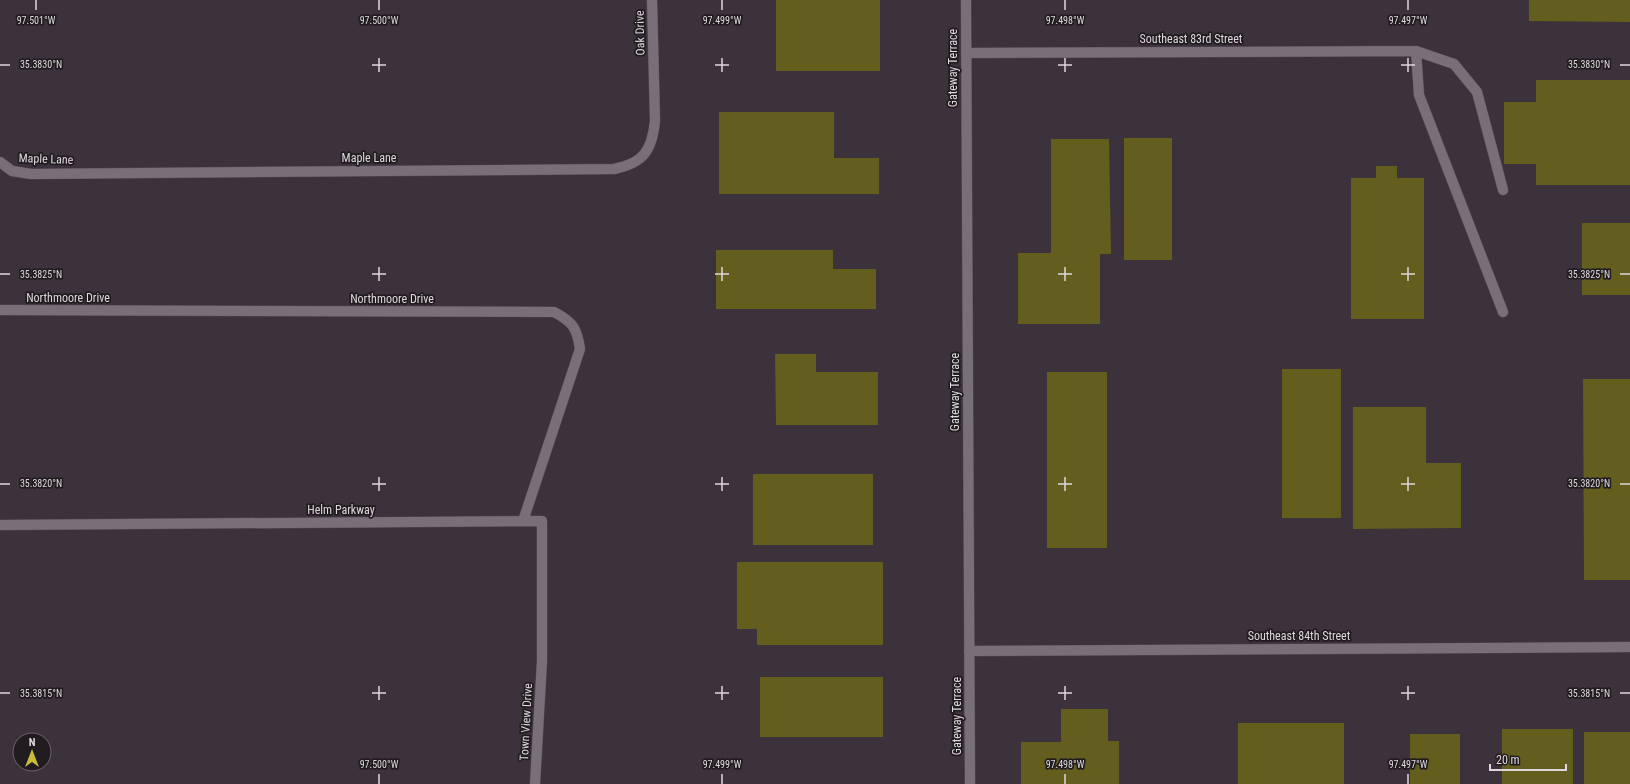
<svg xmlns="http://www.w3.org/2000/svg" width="1630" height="784" font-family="'Roboto Condensed',sans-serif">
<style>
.building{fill:#635d1e}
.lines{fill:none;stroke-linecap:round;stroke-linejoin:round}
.minor-casing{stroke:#574f56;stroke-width:11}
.minor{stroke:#796f79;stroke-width:10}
.ticks{fill:none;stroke:#ded8dd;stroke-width:1.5}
.labels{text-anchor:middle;stroke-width:3.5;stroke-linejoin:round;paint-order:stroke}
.street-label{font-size:12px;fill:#ded8dd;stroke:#201c20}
.ticks-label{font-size:10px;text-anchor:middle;fill:#ded8dd;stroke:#201c20;stroke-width:3.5;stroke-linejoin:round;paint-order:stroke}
</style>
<rect width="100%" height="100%" fill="#3b323b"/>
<path class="building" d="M 776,0 L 880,0 L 880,71 L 776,71 Z
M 1529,0 L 1630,0 L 1630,22 L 1529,21 Z
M 1536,80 L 1630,80 L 1630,185 L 1536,185 L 1536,164 L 1504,164 L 1504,102 L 1536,102 Z
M 719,112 L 834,112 L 834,158 L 879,158 L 879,194 L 719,194 Z
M 1124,138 L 1172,138 L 1172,260 L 1124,260 Z
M 1051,139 L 1109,139 L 1111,254 L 1100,254 L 1100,324 L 1018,324 L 1018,253 L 1051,253 Z
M 1376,166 L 1397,166 L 1397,178 L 1424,178 L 1424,319 L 1351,319 L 1351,178 L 1376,178 Z
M 1582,223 L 1630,223 L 1630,295 L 1582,295 Z
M 716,250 L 833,250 L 833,269 L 876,269 L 876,309 L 716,309 Z
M 775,354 L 816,354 L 816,372 L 878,372 L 878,425 L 776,425 Z
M 1282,369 L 1341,369 L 1341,518 L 1282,518 Z
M 1047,372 L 1107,372 L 1107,548 L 1047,548 Z
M 1583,379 L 1630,379 L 1630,580 L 1584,580 Z
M 1353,407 L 1426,407 L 1426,463 L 1461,463 L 1461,528 L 1353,529 Z
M 753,474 L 873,474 L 873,545 L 753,545 Z
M 737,562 L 883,562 L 883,645 L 757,645 L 757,629 L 737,629 Z
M 760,677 L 883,677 L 883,737 L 760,737 Z
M 1061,709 L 1108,709 L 1108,741 L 1119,741 L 1119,784 L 1021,784 L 1021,742 L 1061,742 Z
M 1238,723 L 1344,723 L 1344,784 L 1238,784 Z
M 1502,729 L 1573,729 L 1573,784 L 1502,784 Z
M 1584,732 L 1630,732 L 1630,784 L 1584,784 Z
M 1410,734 L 1460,734 L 1460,784 L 1410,784 Z"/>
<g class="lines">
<g class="minor-casing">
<path id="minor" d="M 966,0 L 970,784
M 1416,51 L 1419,95 L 1503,312
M 966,53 L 1416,51 L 1454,64 L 1477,92 L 1503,190
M 0,162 L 12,171 L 31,174 L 614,169 C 644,163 652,150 655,121 L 652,0
M 0,310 L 554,312 C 573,322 577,328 580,349 L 523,521
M 0,525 L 542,521 L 542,661 L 535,784
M 969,651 L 1630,647"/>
</g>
<use href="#minor" class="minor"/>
</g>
<path class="ticks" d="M 36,0 L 36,10M 379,0 L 379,10M 722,0 L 722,10M 1065,0 L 1065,10M 1408,0 L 1408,10M 379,58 L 379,72M 722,58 L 722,72M 1065,58 L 1065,72M 1408,58 L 1408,72M 0,65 L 10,65M 372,65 L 386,65M 715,65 L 729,65M 1058,65 L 1072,65M 1401,65 L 1415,65M 1620,65 L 1630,65M 379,267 L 379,281M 722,267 L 722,281M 1065,267 L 1065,281M 1408,267 L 1408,281M 0,274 L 10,274M 372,274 L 386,274M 715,274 L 729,274M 1058,274 L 1072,274M 1401,274 L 1415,274M 1620,274 L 1630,274M 379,477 L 379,491M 722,477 L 722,491M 1065,477 L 1065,491M 1408,477 L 1408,491M 0,484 L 10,484M 372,484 L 386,484M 715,484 L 729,484M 1058,484 L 1072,484M 1401,484 L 1415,484M 1620,484 L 1630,484M 379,686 L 379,700M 722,686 L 722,700M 1065,686 L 1065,700M 1408,686 L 1408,700M 0,693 L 10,693M 372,693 L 386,693M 715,693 L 729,693M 1058,693 L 1072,693M 1401,693 L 1415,693M 1620,693 L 1630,693M 379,774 L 379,784M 722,774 L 722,784M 1065,774 L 1065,784M 1408,774 L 1408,784"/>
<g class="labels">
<g class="street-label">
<text transform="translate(640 33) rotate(-91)" y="4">Oak Drive</text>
<text x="1191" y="43">Southeast 83rd Street</text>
<text transform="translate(953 68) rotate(-90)" y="4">Gateway Terrace</text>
<text x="369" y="162">Maple Lane</text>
<text transform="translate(46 159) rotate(2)" y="4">Maple Lane</text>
<text x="68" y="302">Northmoore Drive</text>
<text x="392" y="303">Northmoore Drive</text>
<text transform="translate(955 392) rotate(-90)" y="4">Gateway Terrace</text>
<text x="341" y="514">Helm Parkway</text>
<text x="1299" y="640">Southeast 84th Street</text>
<text transform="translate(957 716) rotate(-90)" y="4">Gateway Terrace</text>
<text transform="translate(526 722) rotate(-87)" y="4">Town View Drive</text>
</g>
</g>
<g class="ticks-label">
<text x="36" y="24">97.501°W</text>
<text x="379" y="24">97.500°W</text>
<text x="722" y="24">97.499°W</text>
<text x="1065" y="24">97.498°W</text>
<text x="1408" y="24">97.497°W</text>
<text x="41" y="68">35.3830°N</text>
<text x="1589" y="68">35.3830°N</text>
<text x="41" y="278">35.3825°N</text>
<text x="1589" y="278">35.3825°N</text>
<text x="41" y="487">35.3820°N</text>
<text x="1589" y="487">35.3820°N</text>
<text x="41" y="697">35.3815°N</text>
<text x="1589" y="697">35.3815°N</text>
<text x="379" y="768">97.500°W</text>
<text x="722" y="768">97.499°W</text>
<text x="1065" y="768">97.498°W</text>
<text x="1408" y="768">97.497°W</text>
</g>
<g transform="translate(32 752)"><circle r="19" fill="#201c20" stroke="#6c676c"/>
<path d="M0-3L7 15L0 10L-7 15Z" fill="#c7bb3c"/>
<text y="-6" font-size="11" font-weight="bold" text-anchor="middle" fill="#ded8dd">N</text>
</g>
<path d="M1490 764v6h76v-6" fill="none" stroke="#ded8dd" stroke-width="2"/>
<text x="1496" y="764" font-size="12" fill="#ded8dd" stroke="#201c20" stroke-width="3" paint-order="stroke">20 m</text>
</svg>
